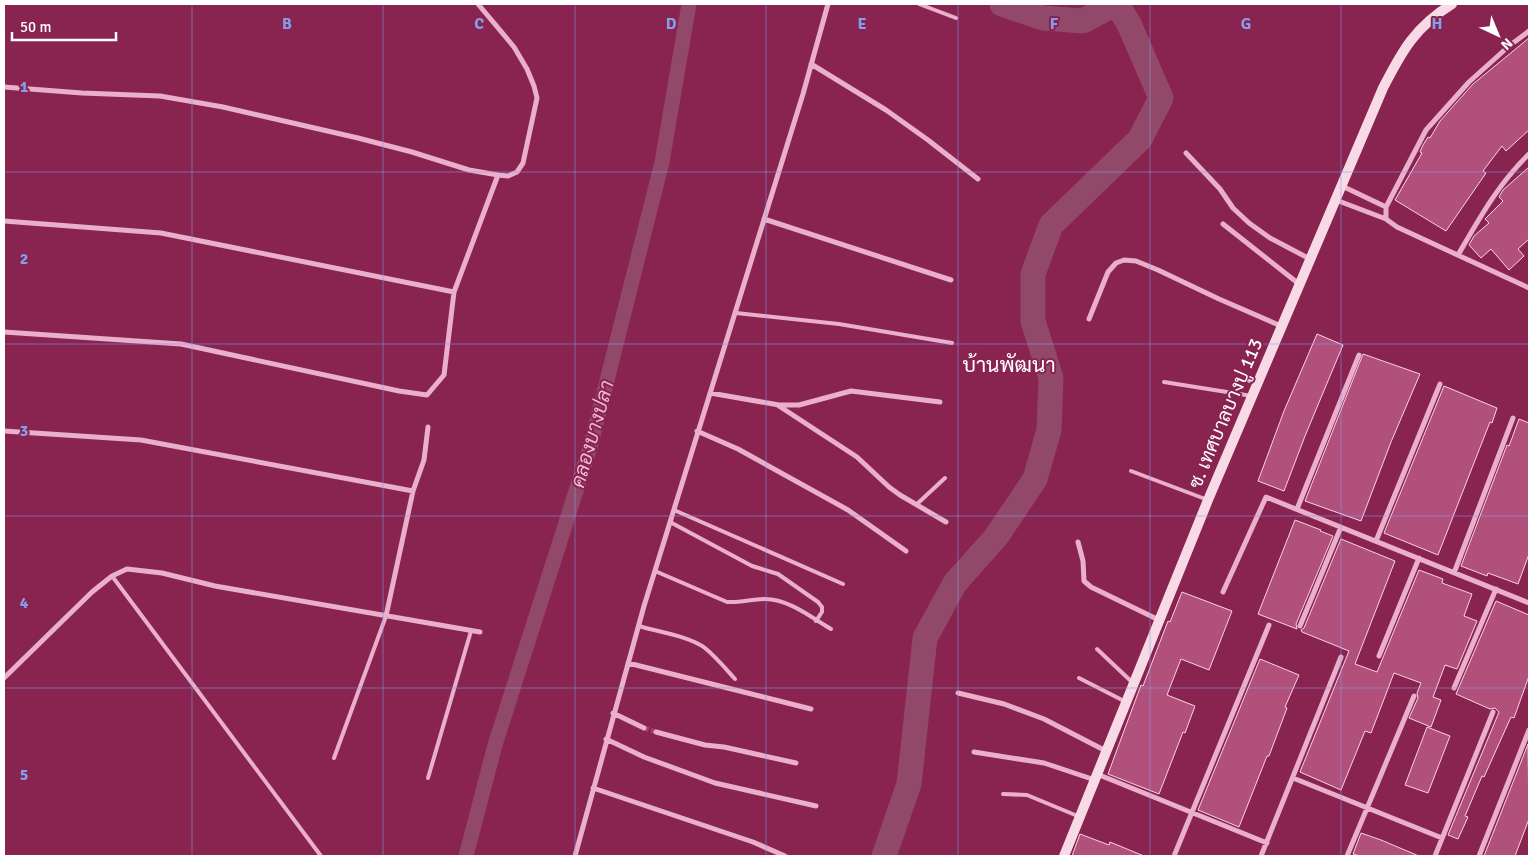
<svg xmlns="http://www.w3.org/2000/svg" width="1533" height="860" font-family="Signika,Sarabun,sans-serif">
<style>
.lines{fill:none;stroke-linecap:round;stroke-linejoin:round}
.canal{stroke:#924969;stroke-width:15}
.river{stroke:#924969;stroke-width:25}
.building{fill:#b2507c;stroke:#f8d3e4}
.street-tunnel{stroke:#9b446a;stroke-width:5;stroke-dasharray:5 2.5;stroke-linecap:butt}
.lane{stroke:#eaafca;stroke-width:4}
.street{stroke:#eaafca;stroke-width:5}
.secondary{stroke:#f8dae7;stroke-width:10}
.grid{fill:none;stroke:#839eea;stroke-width:1;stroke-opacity:0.55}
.labels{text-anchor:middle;stroke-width:4;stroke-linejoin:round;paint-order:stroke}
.street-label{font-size:19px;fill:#fff;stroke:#892350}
.water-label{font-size:20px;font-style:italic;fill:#f1bad4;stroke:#892350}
.quarter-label{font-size:21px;fill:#fff;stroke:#892350}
.grid-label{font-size:16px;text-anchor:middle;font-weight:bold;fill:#839eea;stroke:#892350;stroke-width:4;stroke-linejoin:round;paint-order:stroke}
</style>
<rect width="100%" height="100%" fill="#892350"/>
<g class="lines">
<path class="canal" d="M 466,856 L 495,745 L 591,444 L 662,162 L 689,4"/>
<path class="river" d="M 1002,4 L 1043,18 L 1083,21 L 1115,4
M 884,856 L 909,784 L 925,638 L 955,583 L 996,537 L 1035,479 L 1049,430 L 1051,378 L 1033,321 L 1033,274 L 1051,225 L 1140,139 L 1161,98 L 1129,24 L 1117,4"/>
</g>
<path class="building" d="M 1529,38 L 1529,130 L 1506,151 L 1502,146 L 1483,171 L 1486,173 L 1446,231 L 1395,200 L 1422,153 L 1420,152 L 1423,145 L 1428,137 L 1430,138 L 1440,121 L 1473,84 Z
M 1529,167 L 1529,239 L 1518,249 L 1524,256 L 1509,270 L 1491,249 L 1481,258 L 1469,245 L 1474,236 L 1489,223 L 1485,219 L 1503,201 L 1499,197 L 1503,190 Z
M 1317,334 L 1343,345 L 1305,436 L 1284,491 L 1258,481 L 1284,411 Z
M 1363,354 L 1420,374 L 1391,442 L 1361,521 L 1305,501 Z
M 1444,386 L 1497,408 L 1492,423 L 1490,422 L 1438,555 L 1384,533 Z
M 1519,419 L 1529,423 L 1529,554 L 1518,584 L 1488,573 L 1487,576 L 1461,566 L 1507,445 L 1509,446 Z
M 1295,520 L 1321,530 L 1320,531 L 1333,536 L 1296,624 L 1297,629 L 1258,614 Z
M 1341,539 L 1395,561 L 1355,664 L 1377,672 L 1419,570 L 1443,579 L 1442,583 L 1472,594 L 1464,616 L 1477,621 L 1457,669 L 1445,665 L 1433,697 L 1441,700 L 1431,727 L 1409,718 L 1418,698 L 1417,693 L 1421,683 L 1394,673 L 1371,733 L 1365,731 L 1341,790 L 1300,772 L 1349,651 L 1302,632 L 1301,630 L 1304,628 Z
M 1182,592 L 1232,611 L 1209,670 L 1181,659 L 1167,695 L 1195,706 L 1185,733 L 1183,732 L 1159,794 L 1108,774 L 1141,685 L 1143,686 L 1168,621 L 1170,622 Z
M 1496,601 L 1529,615 L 1529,676 L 1514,718 L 1511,717 L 1484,777 L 1482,776 L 1465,816 L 1468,817 L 1458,839 L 1448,835 L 1499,712 L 1495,708 L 1490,709 L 1456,694 Z
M 1260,659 L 1299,675 L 1285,707 L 1287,708 L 1269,756 L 1267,756 L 1239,827 L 1198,810 Z
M 1427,727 L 1450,736 L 1428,793 L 1405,785 Z
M 1528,744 L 1529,819 L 1515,856 L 1484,856 Z
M 1361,833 L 1381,840 L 1419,856 L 1360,856 L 1353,854 Z
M 1080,834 L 1109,845 L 1110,842 L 1144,856 L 1072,856 Z"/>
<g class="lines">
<path class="street-tunnel" d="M 644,728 L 656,732"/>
<path class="lane" d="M 919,4 L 956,18
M 736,313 L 839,324 L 952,343
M 1164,382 L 1252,396
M 1131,471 L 1208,500
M 917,504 L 945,478
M 674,510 L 843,584
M 670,522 L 752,566 L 778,574 L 818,602 L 822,607 L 822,612 L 816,621
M 655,571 L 727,602 C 740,603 752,599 765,599 C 789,599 812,618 831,629
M 112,576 L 321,856
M 639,626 C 658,632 689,636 705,648 C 716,657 725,668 735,679
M 1097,649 L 1133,683
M 1079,678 L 1126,702
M 334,758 L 386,616
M 428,778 L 471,631
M 1003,794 L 1027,795 L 1080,817"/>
<path class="street" d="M 1529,31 L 1509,46 L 1469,82 L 1426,130 L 1386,207 L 1386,219 L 1397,227 L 1529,288
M 811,64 L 886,110 L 928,140 L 978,179
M 4,87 L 82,93 L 160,96 L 223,107 L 358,138 L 412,152 L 469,170 L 498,175 L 508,176 L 517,172 L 523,163 L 537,98 L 534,86 L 527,69 L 514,47 L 478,4
M 1186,153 L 1220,189 L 1233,208 L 1249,223 L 1270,238 L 1310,259
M 1342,186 L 1386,207
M 1336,200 L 1386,219
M 764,219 L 951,280
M 4,221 L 161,233 L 454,292
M 1223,224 L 1299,284
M 1458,255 C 1479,219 1498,184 1529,154
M 1089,319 L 1108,272 L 1116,263 L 1124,260 L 1136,261 L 1158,270 L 1219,299 L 1281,326
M 4,332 L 181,344 L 399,391 L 427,395 L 444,375 L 454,292 L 498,175
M 710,393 L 779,405 L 799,405 L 851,391 L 940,402
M 779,406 L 857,457 L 889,487 L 900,495 L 946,522
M 4,431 L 141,440 L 413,491
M 697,431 L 738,449 L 848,510 L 906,551
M 1297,509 L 1359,355
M 1376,541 L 1440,384
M 1078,542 L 1083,561 L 1084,581 L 1091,587 L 1159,620
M 1454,573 L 1513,418
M 1223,592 L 1266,497 L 1529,603
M 386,616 L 413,491 L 424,460 L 428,427
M 1300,626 L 1341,527
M 1379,656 L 1419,558
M 628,663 L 811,709
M 4,678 L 92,592 L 112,576 L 127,569 L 162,573 L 215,586 L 480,632
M 1454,688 L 1496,589
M 958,693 L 1004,704 L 1044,719 L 1106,751
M 613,713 L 644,728
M 656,732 L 705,745 L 724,747 L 796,763
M 606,739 L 644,757 L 715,783 L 816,806
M 974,752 L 1044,763 L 1095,780
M 1097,774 L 1267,843
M 1293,778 L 1442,838
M 593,788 L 753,842 L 785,856
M 575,856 L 644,606 L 803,94 L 828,4
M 1174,856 L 1269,625
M 1261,856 L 1341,657
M 1347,856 L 1414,696
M 1435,856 L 1493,712
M 1479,856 L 1529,730"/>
<path class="secondary" d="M 1064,856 L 1208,500 L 1383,88 C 1402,51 1415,27 1452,4"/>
</g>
<path class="grid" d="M 192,4 L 192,856M 383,4 L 383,856M 575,4 L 575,856M 766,4 L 766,856M 958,4 L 958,856M 1150,4 L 1150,856M 1341,4 L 1341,856M 4,172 L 1529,172M 4,344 L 1529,344M 4,516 L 1529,516M 4,688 L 1529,688"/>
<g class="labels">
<g class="street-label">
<text transform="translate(1225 413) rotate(-67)" y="7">ซ. เทศบาลบางปู 113</text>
</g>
<g class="water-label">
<text transform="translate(592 434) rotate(-74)" y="7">คลองบางปลา</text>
</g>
<g class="quarter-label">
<text x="1009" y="372">บ้านพัฒนา</text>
</g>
</g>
<g class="grid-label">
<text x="287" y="29">B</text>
<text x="479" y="29">C</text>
<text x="671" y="29">D</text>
<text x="862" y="29">E</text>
<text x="1054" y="29">F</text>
<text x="1246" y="29">G</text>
<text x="1437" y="29">H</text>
<text x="24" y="92">1</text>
<text x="24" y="264">2</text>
<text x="24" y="436">3</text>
<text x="24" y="608">4</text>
<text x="24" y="780">5</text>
</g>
<rect width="1533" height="860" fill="none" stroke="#ffffff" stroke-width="10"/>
<g transform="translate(1498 35) rotate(136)" stroke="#892350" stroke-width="4" paint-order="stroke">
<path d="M0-4L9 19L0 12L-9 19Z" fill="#ffffff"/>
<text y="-8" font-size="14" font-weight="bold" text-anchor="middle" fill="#ffffff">N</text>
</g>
<path d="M12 32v8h104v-8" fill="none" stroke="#ffffff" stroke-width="2.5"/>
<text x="20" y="32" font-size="15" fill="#ffffff" stroke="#892350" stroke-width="4" paint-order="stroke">50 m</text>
</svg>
